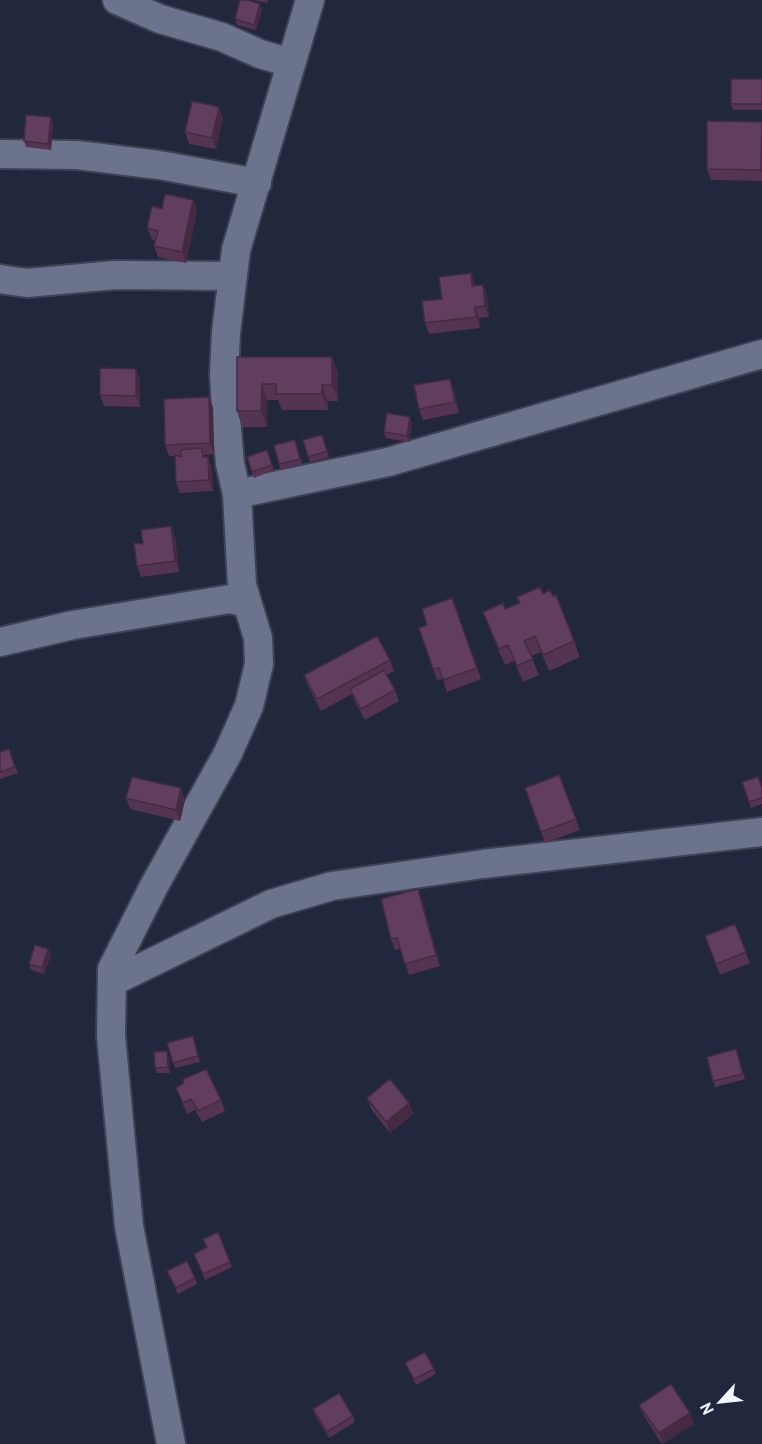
<svg xmlns="http://www.w3.org/2000/svg" width="762" height="1444" font-family="'PT Sans',sans-serif">
<style>
.lines{fill:none;stroke-linecap:round;stroke-linejoin:round}
.minor-casing{stroke:#3e4252;stroke-width:32}
.minor{stroke:#6c738d;stroke-width:28}
.wall{fill:#533452}
.shaded-wall{fill:#442b42}
.building{fill:#613d5f;stroke:#442b42;stroke-width:1.5}
</style>
<rect width="100%" height="100%" fill="#21273c"/>
<g class="lines">
<g class="minor-casing">
<path id="minor" d="M 117,0 L 160,19 L 222,37 L 260,54 L 291,63
M 0,154 L 77,155 L 159,165 L 257,183
M 0,279 L 27,283 L 115,275 L 233,276
M 237,494 L 388,462 L 762,354
M 0,642 L 73,625 L 230,599 L 246,603
M 112,982 L 271,904 L 332,886 L 483,864 L 762,832
M 171,1444 L 129,1226 L 111,1036 L 112,969 L 154,886 L 228,753 L 249,706 L 259,664 L 258,638 L 242,585 L 237,494 L 230,464 L 227,430 L 224,374 L 226,333 L 236,250 L 310,0"/>
</g>
<use href="#minor" class="minor"/>
</g>
<path class="wall" d="M 253,0 L 268,0 L 267,3 Z
M 262,10 L 256,30 L 237,25 L 235,19 Z
M 762,79 L 762,110 L 733,110 L 731,104 Z
M 223,118 L 216,149 L 189,144 L 185,132 Z
M 762,122 L 762,181 L 711,180 L 707,169 Z
M 53,123 L 51,150 L 26,147 L 24,141 Z
M 193,200 L 197,211 L 186,263 L 158,257 L 154,246 L 156,241 L 152,239 L 147,228 L 162,209 Z
M 471,273 L 475,286 L 483,285 L 487,296 L 489,317 L 479,318 L 480,328 L 429,334 L 425,323 L 442,299 Z
M 237,357 L 332,357 L 338,373 L 338,401 L 328,401 L 328,410 L 282,410 L 278,400 L 267,400 L 267,427 L 242,427 L 237,411 Z
M 450,379 L 454,390 L 459,413 L 423,420 L 419,409 Z
M 140,380 L 140,407 L 104,406 L 100,395 Z
M 209,397 L 213,408 L 214,454 L 204,455 L 205,457 L 208,457 L 212,468 L 213,491 L 180,493 L 176,482 L 175,456 L 169,456 L 165,445 Z
M 412,423 L 409,442 L 386,438 L 384,432 Z
M 322,435 L 329,457 L 310,462 L 308,457 Z
M 295,440 L 302,464 L 281,470 L 279,464 Z
M 267,450 L 274,470 L 254,478 L 247,457 Z
M 171,526 L 175,537 L 179,572 L 141,577 L 137,566 L 143,544 Z
M 543,594 L 574,641 L 580,657 L 549,671 L 541,652 L 531,656 L 539,675 L 523,682 L 514,661 L 505,665 L 489,628 L 483,612 L 505,609 Z
M 452,598 L 481,679 L 447,692 L 443,679 L 437,680 L 419,628 L 427,625 Z
M 390,660 L 394,671 L 386,675 L 395,690 L 399,701 L 365,720 L 354,700 L 352,694 L 321,711 L 308,686 L 304,675 Z
M 9,749 L 18,773 L 0,779 L 0,752 Z
M 559,775 L 580,830 L 545,843 L 525,788 Z
M 742,782 L 762,788 L 762,804 L 751,808 Z
M 126,798 L 185,800 L 180,821 L 130,809 Z
M 422,900 L 440,966 L 409,975 L 401,949 L 395,950 L 391,939 Z
M 735,924 L 750,963 L 720,975 L 705,936 Z
M 48,949 L 51,955 L 44,974 L 31,970 L 29,964 Z
M 195,1042 L 200,1062 L 175,1068 L 173,1063 Z
M 738,1055 L 745,1079 L 715,1087 L 713,1081 Z
M 169,1057 L 170,1073 L 157,1073 L 155,1068 Z
M 176,1088 L 221,1100 L 225,1111 L 202,1122 L 195,1110 L 187,1114 Z
M 367,1098 L 409,1103 L 413,1114 L 390,1133 L 371,1109 Z
M 218,1232 L 232,1267 L 205,1280 L 194,1254 L 207,1248 Z
M 167,1271 L 195,1278 L 197,1284 L 178,1294 Z
M 405,1363 L 434,1369 L 436,1374 L 416,1385 Z
M 639,1405 L 694,1424 L 662,1444 L 644,1416 Z
M 313,1409 L 353,1416 L 355,1422 L 329,1438 L 315,1415 Z"/>
<path class="shaded-wall" d="M 260,4 L 262,10 L 256,30 L 254,25 Z
M 219,107 L 223,118 L 216,149 L 212,138 Z
M 51,117 L 53,123 L 51,150 L 48,144 Z
M 762,123 L 762,173 L 761,170 Z
M 193,200 L 197,211 L 186,263 L 182,252 Z
M 471,273 L 475,284 L 476,297 L 472,286 Z
M 483,285 L 487,296 L 489,317 L 485,306 Z
M 475,307 L 479,318 L 480,328 L 476,317 Z
M 332,357 L 338,373 L 338,401 L 332,385 Z
M 136,369 L 140,380 L 140,407 L 136,396 Z
M 450,379 L 454,390 L 459,413 L 455,402 Z
M 262,384 L 267,400 L 267,427 L 261,411 Z
M 322,385 L 328,401 L 328,410 L 322,394 Z
M 209,397 L 213,408 L 214,454 L 210,443 Z
M 410,417 L 412,423 L 409,442 L 407,436 Z
M 208,457 L 212,468 L 213,491 L 209,480 Z
M 171,526 L 175,537 L 179,572 L 175,561 Z
M 181,788 L 185,800 L 180,821 L 176,810 Z
M 418,889 L 422,900 L 440,966 L 436,955 Z
M 48,949 L 51,955 L 44,974 L 42,968 Z
M 167,1051 L 169,1057 L 170,1073 L 168,1067 Z
M 409,1103 L 413,1114 L 390,1133 L 386,1122 Z
M 690,1413 L 694,1424 L 663,1444 L 659,1433 Z"/>
<path class="building" d="M 240,0 L 247,0 L 260,4 L 254,25 L 235,19 Z
M 731,79 L 762,79 L 762,104 L 731,104 Z
M 192,101 L 219,107 L 212,138 L 185,132 Z
M 26,115 L 51,117 L 48,144 L 24,141 Z
M 707,121 L 762,122 L 761,170 L 707,169 Z
M 165,194 L 193,200 L 182,252 L 154,246 L 158,231 L 147,228 L 152,206 L 162,209 Z
M 471,273 L 472,286 L 483,285 L 485,306 L 475,307 L 476,317 L 425,323 L 422,301 L 442,299 L 439,277 Z
M 237,357 L 332,357 L 332,385 L 322,385 L 322,394 L 276,394 L 276,384 L 262,384 L 261,411 L 237,411 Z
M 100,368 L 136,369 L 136,396 L 100,395 Z
M 450,379 L 455,402 L 419,409 L 414,385 Z
M 209,397 L 210,443 L 165,445 L 164,399 Z
M 387,413 L 410,417 L 407,436 L 384,432 Z
M 322,435 L 327,451 L 308,457 L 303,440 Z
M 295,440 L 300,459 L 279,464 L 274,445 Z
M 202,448 L 203,457 L 208,457 L 209,480 L 176,482 L 175,455 L 181,457 L 181,450 Z
M 267,450 L 272,465 L 252,472 L 247,457 Z
M 171,526 L 175,561 L 137,566 L 134,543 L 143,544 L 141,530 Z
M 540,587 L 543,594 L 550,590 L 553,596 L 556,595 L 574,641 L 543,655 L 535,636 L 524,641 L 533,659 L 517,666 L 508,645 L 499,649 L 483,612 L 503,603 L 505,609 L 520,603 L 517,597 Z
M 452,598 L 477,668 L 443,680 L 439,668 L 433,669 L 419,628 L 427,625 L 422,609 Z
M 377,636 L 390,660 L 317,699 L 304,675 Z
M 384,670 L 395,690 L 361,709 L 350,689 Z
M 9,749 L 15,767 L 0,772 L 0,752 Z
M 559,775 L 576,819 L 541,832 L 525,788 Z
M 132,777 L 181,788 L 176,810 L 126,798 Z
M 758,777 L 762,788 L 762,798 L 749,802 L 742,782 Z
M 418,889 L 436,955 L 405,964 L 397,938 L 391,939 L 381,899 Z
M 735,924 L 746,952 L 716,964 L 705,936 Z
M 35,945 L 48,949 L 42,968 L 29,964 Z
M 193,1036 L 198,1056 L 173,1063 L 167,1043 Z
M 736,1049 L 743,1074 L 713,1081 L 707,1057 Z
M 167,1051 L 168,1067 L 155,1068 L 154,1052 Z
M 206,1069 L 221,1100 L 198,1111 L 191,1099 L 183,1103 L 176,1088 L 184,1083 L 182,1080 Z
M 390,1079 L 409,1103 L 386,1122 L 367,1098 Z
M 218,1232 L 230,1262 L 203,1274 L 194,1254 L 207,1247 L 203,1239 Z
M 187,1261 L 195,1278 L 176,1288 L 167,1271 Z
M 425,1352 L 434,1369 L 414,1379 L 405,1363 Z
M 671,1384 L 690,1413 L 659,1433 L 639,1405 Z
M 339,1393 L 353,1416 L 327,1432 L 313,1409 Z"/>
<g transform="translate(720 1402) rotate(243)" stroke="#21273c" stroke-width="4.5" paint-order="stroke">
<path d="M0-4.5L10 22L0 15L-10 22Z" fill="#f2f5fe"/>
<text y="-9" font-size="16" font-weight="bold" text-anchor="middle" fill="#f2f5fe">N</text>
</g>
</svg>
